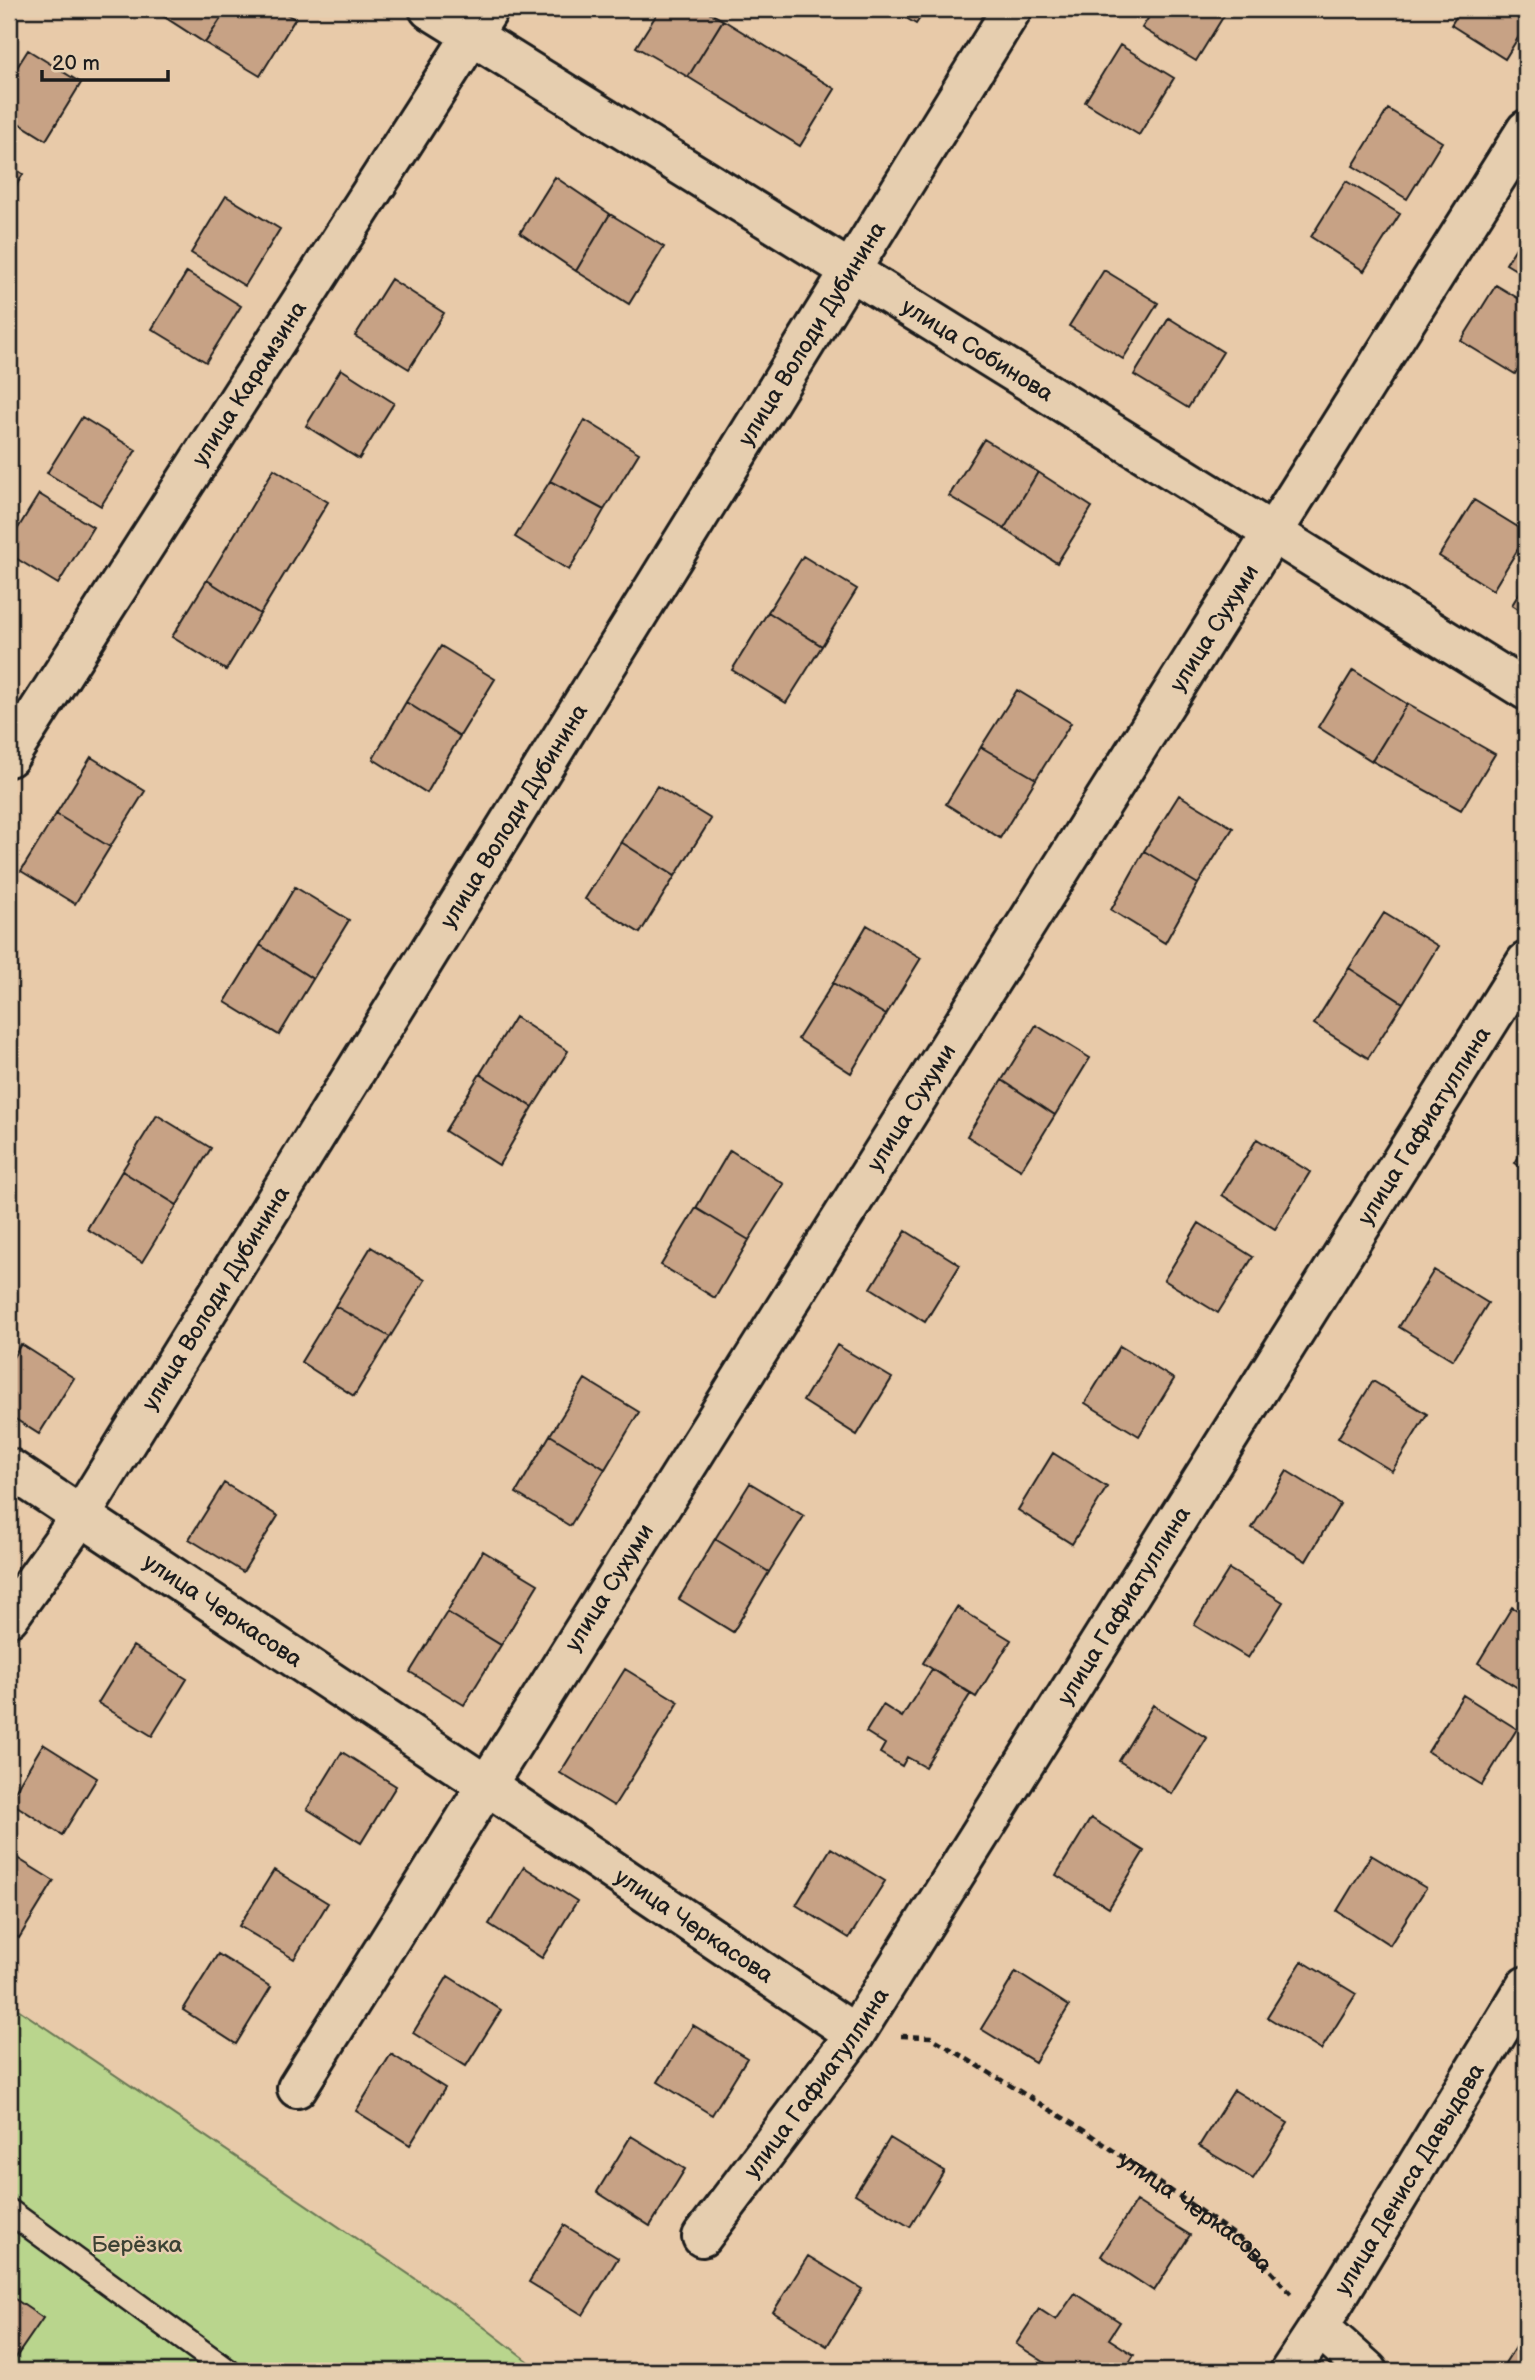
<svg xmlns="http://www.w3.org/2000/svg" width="1535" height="2380" font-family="'Balsamiq Sans',sans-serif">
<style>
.green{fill:#b9d58d;stroke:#6a7854;stroke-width:2}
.building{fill:#c7a285;stroke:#1c1c1c;stroke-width:2}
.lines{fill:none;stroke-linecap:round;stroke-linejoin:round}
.service-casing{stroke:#1c1c1c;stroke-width:28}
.minor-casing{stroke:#1c1c1c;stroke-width:44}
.path{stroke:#1c1c1c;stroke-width:4.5;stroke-dasharray:7 5;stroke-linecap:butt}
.service{stroke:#e6ceaf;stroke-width:23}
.minor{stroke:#e6ceaf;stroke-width:38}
.labels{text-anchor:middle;stroke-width:5;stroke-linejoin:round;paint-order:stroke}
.street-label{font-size:23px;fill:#1c1c1c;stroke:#e6ceaf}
.park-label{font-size:23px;fill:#3b4133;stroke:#e6ceaf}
</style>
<rect width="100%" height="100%" fill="#e8caa9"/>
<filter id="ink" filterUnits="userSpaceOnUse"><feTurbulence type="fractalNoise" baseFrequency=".0143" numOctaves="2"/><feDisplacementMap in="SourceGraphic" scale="14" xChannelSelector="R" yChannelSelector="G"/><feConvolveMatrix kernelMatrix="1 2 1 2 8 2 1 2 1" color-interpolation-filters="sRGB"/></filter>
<g filter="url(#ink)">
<path class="green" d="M 9,2003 L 463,2311 L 541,2371 L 9,2371 Z"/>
<path class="building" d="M 152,9 L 227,9 L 205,43 Z
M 227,9 L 277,9 L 295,19 L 260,76 L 205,43 Z
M 660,9 L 703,9 L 723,20 L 688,77 L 636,47 Z
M 891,9 L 926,9 L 916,24 Z
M 1154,9 L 1228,9 L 1196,61 L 1142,28 Z
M 1461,9 L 1526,9 L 1526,25 L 1505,59 L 1451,25 Z
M 723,20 L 835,89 L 800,146 L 688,77 Z
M 1120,45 L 1174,78 L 1139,135 L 1085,102 Z
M 28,50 L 81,83 L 46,140 L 9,117 L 9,80 Z
M 1388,109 L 1442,142 L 1407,199 L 1353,166 Z
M 9,165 L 23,174 L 9,198 Z
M 555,177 L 610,214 L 576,271 L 520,233 Z
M 1346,181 L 1400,214 L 1364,271 L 1311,237 Z
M 226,196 L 280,229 L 245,286 L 191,253 Z
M 610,214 L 664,247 L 629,304 L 576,271 Z
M 1526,231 L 1526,276 L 1506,264 Z
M 1104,270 L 1158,303 L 1123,359 L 1069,326 Z
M 187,272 L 241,306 L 206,362 L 152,329 Z
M 391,279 L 444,313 L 409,369 L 355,336 Z
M 1496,285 L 1526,303 L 1526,356 L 1515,374 L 1461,341 Z
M 1169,318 L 1223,352 L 1188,408 L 1134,375 Z
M 341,369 L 394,403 L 359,459 L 306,426 Z
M 82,417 L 136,450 L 101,506 L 47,473 Z
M 585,420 L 639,453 L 604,510 L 550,481 Z
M 984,439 L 1038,472 L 1004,529 L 949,496 Z
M 274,469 L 328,502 L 260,614 L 207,580 Z
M 1038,472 L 1092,507 L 1057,563 L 1004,529 Z
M 550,481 L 604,510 L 569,570 L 515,537 Z
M 39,494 L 93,527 L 58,584 L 9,554 L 9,543 Z
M 1474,500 L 1526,532 L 1526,536 L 1493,590 L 1439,556 Z
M 803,556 L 857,589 L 822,646 L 768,612 Z
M 207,580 L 260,614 L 226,670 L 172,637 Z
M 1526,582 L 1526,614 L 1512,605 Z
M 768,612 L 822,646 L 786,703 L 732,670 Z
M 441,646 L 495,679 L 460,736 L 406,702 Z
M 1353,670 L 1407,704 L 1372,761 L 1318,727 Z
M 1017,690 L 1071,723 L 1036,779 L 981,747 Z
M 406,702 L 460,736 L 427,793 L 373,759 Z
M 1407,704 L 1495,754 L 1461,810 L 1372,761 Z
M 981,747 L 1036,779 L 1000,838 L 946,804 Z
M 91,757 L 145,791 L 110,847 L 56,814 Z
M 657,786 L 711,819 L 675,876 L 621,842 Z
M 1179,795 L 1233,828 L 1198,884 L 1144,851 Z
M 56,814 L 110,847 L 75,904 L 21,871 Z
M 621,842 L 675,876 L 640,933 L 585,899 Z
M 1144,851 L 1198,884 L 1165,943 L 1111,910 Z
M 295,887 L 349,920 L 313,979 L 260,945 Z
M 1384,913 L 1438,946 L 1403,1003 L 1349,968 Z
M 867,925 L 921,958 L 886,1015 L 833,983 Z
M 260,945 L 313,979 L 279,1035 L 225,1002 Z
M 1349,968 L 1403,1003 L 1368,1058 L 1314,1024 Z
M 833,983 L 886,1015 L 851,1073 L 798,1039 Z
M 515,1017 L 568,1051 L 533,1107 L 480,1074 Z
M 1036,1025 L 1090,1058 L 1055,1115 L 1002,1080 Z
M 480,1074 L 533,1107 L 499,1165 L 445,1131 Z
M 1002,1080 L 1055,1115 L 1021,1170 L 967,1136 Z
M 157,1115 L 211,1148 L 177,1205 L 122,1171 Z
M 1257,1139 L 1310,1172 L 1275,1229 L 1222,1195 Z
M 1526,1145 L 1526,1170 L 1515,1163 Z
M 730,1150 L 784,1184 L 749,1240 L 696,1208 Z
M 122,1171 L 177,1205 L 142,1262 L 87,1229 Z
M 696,1208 L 749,1240 L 715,1298 L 661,1265 Z
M 1199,1223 L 1253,1257 L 1218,1313 L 1164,1280 Z
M 906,1231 L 960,1265 L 925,1322 L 871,1288 Z
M 371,1247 L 425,1280 L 390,1337 L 335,1306 Z
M 1434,1270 L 1488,1303 L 1453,1360 L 1399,1327 Z
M 335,1306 L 390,1337 L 354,1396 L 301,1362 Z
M 21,1344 L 74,1378 L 39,1434 L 9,1415 L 9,1364 Z
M 837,1345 L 892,1378 L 857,1435 L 803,1401 Z
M 1120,1346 L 1174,1379 L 1139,1436 L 1085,1403 Z
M 585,1379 L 639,1412 L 605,1469 L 550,1435 Z
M 1373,1381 L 1427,1414 L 1392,1471 L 1338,1438 Z
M 550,1435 L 605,1469 L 570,1526 L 516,1493 Z
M 1053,1453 L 1107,1487 L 1072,1544 L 1018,1510 Z
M 1287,1471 L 1340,1504 L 1306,1561 L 1252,1528 Z
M 224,1483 L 278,1516 L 243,1572 L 189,1539 Z
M 750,1483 L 804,1516 L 769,1572 L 715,1539 Z
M 715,1539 L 769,1572 L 733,1632 L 679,1599 Z
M 483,1551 L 538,1584 L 501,1645 L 447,1612 Z
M 1229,1569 L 1283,1602 L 1248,1658 L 1194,1625 Z
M 957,1607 L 1011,1640 L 976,1697 L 923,1663 Z
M 1512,1607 L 1526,1615 L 1526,1693 L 1478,1663 Z
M 447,1612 L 501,1645 L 464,1705 L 410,1672 Z
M 133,1646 L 187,1679 L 152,1736 L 98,1703 Z
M 625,1669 L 679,1702 L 614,1806 L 560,1773 Z
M 932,1669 L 971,1693 L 925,1767 L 907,1757 L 902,1766 L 880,1753 L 885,1744 L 866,1732 L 883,1705 L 902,1717 Z
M 1463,1695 L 1517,1729 L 1482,1785 L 1428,1752 Z
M 1153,1705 L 1207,1738 L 1172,1794 L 1119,1761 Z
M 43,1744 L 97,1778 L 62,1835 L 9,1801 Z
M 342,1752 L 396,1786 L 361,1843 L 307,1809 Z
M 1091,1818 L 1144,1851 L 1109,1908 L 1056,1875 Z
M 831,1848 L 885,1881 L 849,1938 L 796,1905 Z
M 9,1853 L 54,1881 L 19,1938 L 9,1931 Z
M 1371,1855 L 1426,1888 L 1390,1945 L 1337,1911 Z
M 524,1867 L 577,1901 L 542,1958 L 489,1924 Z
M 274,1870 L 328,1903 L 294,1959 L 239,1926 Z
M 218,1954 L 271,1987 L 236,2044 L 183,2010 Z
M 1302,1961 L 1356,1994 L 1321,2050 L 1267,2017 Z
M 1016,1972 L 1069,2006 L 1035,2062 L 981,2029 Z
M 448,1976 L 501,2010 L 466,2066 L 413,2033 Z
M 693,2025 L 747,2058 L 712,2115 L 658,2082 Z
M 391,2054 L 445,2088 L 410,2145 L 356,2111 Z
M 1234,2090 L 1288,2123 L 1253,2179 L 1199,2146 Z
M 631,2136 L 685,2169 L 650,2226 L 597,2192 Z
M 890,2138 L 944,2171 L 910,2227 L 855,2194 Z
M 1136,2201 L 1190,2235 L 1154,2291 L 1101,2256 Z
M 564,2225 L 618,2258 L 583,2315 L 529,2282 Z
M 808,2256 L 862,2289 L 827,2346 L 773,2312 Z
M 1075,2293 L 1120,2322 L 1109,2339 L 1134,2355 L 1124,2371 L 1058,2371 L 1016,2344 L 1039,2309 L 1056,2320 Z
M 9,2295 L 43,2318 L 12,2363 L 9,2361 Z
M 1526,2330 L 1526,2371 L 1500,2371 Z"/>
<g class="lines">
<g class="service-casing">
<path id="service" d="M 9,2211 L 228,2371"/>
</g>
<g class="minor-casing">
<g id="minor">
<path id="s2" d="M 429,9 L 1526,690"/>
<path id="s3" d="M 9,757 L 489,9"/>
<path id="s4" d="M 9,1468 L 485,1784 L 855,2034"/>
<path id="s5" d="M 9,1617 L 80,1517 L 1012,9"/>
<path id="s6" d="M 297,2088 C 702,1432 1118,784 1526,130"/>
<path id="s7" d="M 702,2237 L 855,2034 L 1526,962"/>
<path d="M 1319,2327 L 1368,2371"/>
<path id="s8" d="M 1290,2371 L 1319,2327 L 1526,1986"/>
</g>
</g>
<path class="path" id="s1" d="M 901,2036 L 931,2037 L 1088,2133 L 1245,2242 L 1291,2294"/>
<use href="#service" class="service"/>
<use href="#minor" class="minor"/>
</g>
</g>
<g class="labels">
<g class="street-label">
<text dy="8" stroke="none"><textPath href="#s5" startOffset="1514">улица Володи Дубинина</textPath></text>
<text dy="8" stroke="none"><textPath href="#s2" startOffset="646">улица Собинова</textPath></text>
<text dy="8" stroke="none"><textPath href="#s3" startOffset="444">улица Карамзина</textPath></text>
<text dy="8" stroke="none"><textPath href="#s6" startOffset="1724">улица Сухуми</textPath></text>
<text dy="8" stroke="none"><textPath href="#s5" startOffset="947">улица Володи Дубинина</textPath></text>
<text dy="8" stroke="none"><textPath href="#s6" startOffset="1157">улица Сухуми</textPath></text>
<text dy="8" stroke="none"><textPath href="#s7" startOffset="1326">улица Гафиатуллина</textPath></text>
<text dy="8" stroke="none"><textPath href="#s5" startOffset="380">улица Володи Дубинина</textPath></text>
<text dy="8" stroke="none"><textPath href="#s6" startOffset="590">улица Сухуми</textPath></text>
<text dy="8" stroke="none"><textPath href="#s7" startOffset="760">улица Гафиатуллина</textPath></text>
<text dy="8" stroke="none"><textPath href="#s4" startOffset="257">улица Черкасова</textPath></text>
<text dy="8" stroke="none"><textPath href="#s4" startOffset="824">улица Черкасова</textPath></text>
<text dy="8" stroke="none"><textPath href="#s7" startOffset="192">улица Гафиатуллина</textPath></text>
<text dy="8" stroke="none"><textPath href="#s8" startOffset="226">улица Дениса Давыдова</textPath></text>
<text dy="8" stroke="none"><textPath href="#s1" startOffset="348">улица Черкасова</textPath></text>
</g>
<g class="park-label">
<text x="137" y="2252">Берёзка</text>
</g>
</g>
<rect width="1535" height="2380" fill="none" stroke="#e6ceaf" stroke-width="35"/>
<rect x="18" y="18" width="1500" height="2345" fill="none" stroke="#1c1c1c" stroke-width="2.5" filter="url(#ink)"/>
<path d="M42 70v10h126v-10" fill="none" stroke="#1c1c1c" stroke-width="3.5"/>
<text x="52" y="70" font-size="21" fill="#1c1c1c" stroke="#e6ceaf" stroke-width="5" paint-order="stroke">20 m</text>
</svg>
